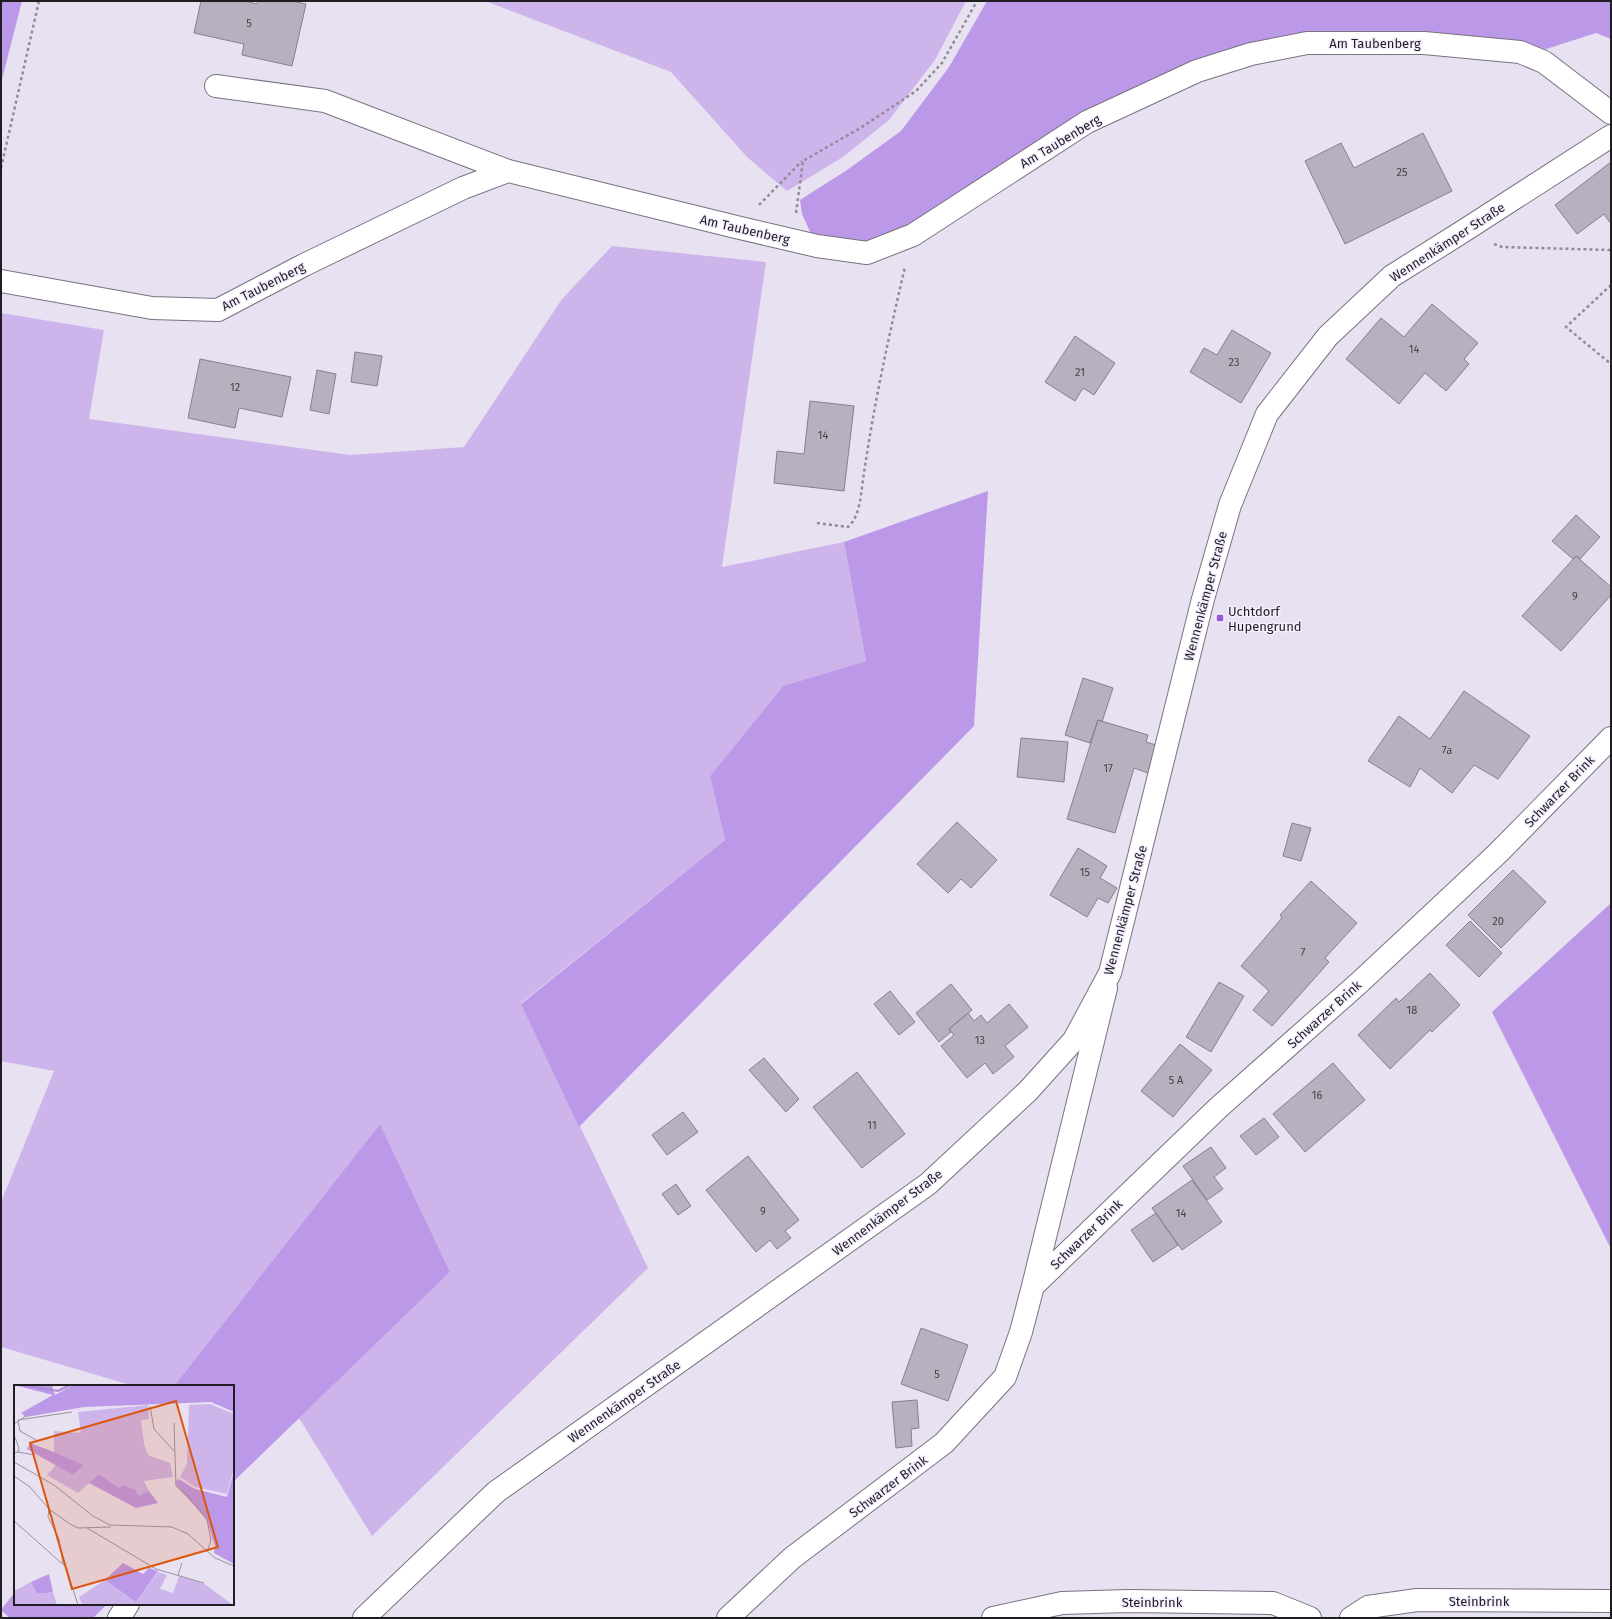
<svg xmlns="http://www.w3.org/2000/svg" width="1612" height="1619" font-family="'Fira Sans',sans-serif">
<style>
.green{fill:#cdb5ec}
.forest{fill:#bc98e8}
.building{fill:#b7b1bf;stroke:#86808e}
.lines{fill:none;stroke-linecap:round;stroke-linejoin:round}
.minor-casing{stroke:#787280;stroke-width:24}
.tertiary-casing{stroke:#787280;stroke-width:24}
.path{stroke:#908b96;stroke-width:2.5;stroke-dasharray:3 3;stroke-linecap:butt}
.minor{stroke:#fff;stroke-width:22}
.tertiary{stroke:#fff;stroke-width:22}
.poi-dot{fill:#985cd4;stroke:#f5eefe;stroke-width:1.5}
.labels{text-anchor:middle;stroke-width:3;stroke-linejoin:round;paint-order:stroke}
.number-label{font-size:11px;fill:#454249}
.street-label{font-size:13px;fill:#1f1d22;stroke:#f5eefe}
.poi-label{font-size:13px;fill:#1f1d22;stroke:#f5eefe;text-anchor:start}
.inset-river{fill:none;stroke:#ae8ad9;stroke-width:2}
.inset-road{fill:none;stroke:#98939e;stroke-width:1}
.view{fill:#de560d;fill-opacity:0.15;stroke:#de560d;stroke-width:2}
.inset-edge{fill:none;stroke:#1f1d22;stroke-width:2}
</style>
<rect width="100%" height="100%" fill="#e8e1f1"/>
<path class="green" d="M 485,1 L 966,1 L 935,60 L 889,120 L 843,157 L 787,191 L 747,157 L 671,72 Z
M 612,246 L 766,262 L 722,567 L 844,542 L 866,661 L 783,686 L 710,776 L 725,840 L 521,1003 L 648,1268 L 372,1536 L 299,1418 L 450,1272 L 380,1124 L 174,1386 L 134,1386 L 1,1347 L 1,1202 L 54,1071 L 1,1061 L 1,313 L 104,330 L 89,419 L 350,455 L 464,447 L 562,299 Z"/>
<path class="forest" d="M 1,1 L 22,1 L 1,83 Z
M 987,1 L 1611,1 L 1611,39 L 1596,33 L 1540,51 L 1250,48 L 911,226 L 866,244 L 812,236 L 802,214 L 800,200 L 847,170 L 901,131 L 949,67 Z
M 988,491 L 974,726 L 579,1127 L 521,1004 L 725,840 L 710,776 L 783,686 L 866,661 L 844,542 Z
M 1611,903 L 1611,1249 L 1492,1012 Z
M 380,1124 L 450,1272 L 233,1482 L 233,1386 L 174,1386 Z
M 15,1592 L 15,1604 L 107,1604 L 93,1618 L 10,1618 L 1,1610 Z"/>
<path class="building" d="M 201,1 L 245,1 L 257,4 L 258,1 L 291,1 L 306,4 L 292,66 L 242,55 L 244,44 L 194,33 Z
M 1423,133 L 1452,191 L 1345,244 L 1305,161 L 1341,143 L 1354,168 Z
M 1611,162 L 1611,224 L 1604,214 L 1577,234 L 1555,205 Z
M 1432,304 L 1478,343 L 1464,359 L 1469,364 L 1446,391 L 1425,373 L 1399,404 L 1346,359 L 1381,318 L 1404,337 Z
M 1232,330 L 1271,353 L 1241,403 L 1190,372 L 1204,348 L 1217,355 Z
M 1075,336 L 1115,363 L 1094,395 L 1083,388 L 1075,401 L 1045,382 Z
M 355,352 L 382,356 L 377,386 L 351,382 Z
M 200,359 L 291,377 L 282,417 L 239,408 L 235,428 L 188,418 Z
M 317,370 L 336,374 L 329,414 L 310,410 Z
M 810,401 L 854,406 L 844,491 L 774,483 L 777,451 L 804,454 Z
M 1576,515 L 1600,537 L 1580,559 L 1576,556 L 1573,559 L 1552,541 Z
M 1576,556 L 1611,587 L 1611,595 L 1561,651 L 1522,616 Z
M 1083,678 L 1113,688 L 1102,722 L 1098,720 L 1090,743 L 1065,735 Z
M 1464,691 L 1530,736 L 1498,779 L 1474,765 L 1452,793 L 1420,768 L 1410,787 L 1368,761 L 1399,716 L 1430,739 Z
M 1098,720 L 1148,735 L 1146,742 L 1156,745 L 1148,773 L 1134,768 L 1115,833 L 1067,819 Z
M 1021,738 L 1068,742 L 1064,782 L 1017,777 Z
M 957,822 L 997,860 L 971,888 L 961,879 L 948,893 L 917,864 Z
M 1292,823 L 1311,828 L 1301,861 L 1283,856 Z
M 1078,848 L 1107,866 L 1100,878 L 1117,888 L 1108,903 L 1098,898 L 1087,917 L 1050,895 Z
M 1513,870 L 1546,902 L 1501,948 L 1468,915 Z
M 1311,881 L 1357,923 L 1325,958 L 1329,962 L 1272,1026 L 1253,1010 L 1269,991 L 1241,966 L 1282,918 L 1280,915 Z
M 1470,921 L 1502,953 L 1479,977 L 1446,945 Z
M 1430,973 L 1460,1005 L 1432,1032 L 1430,1030 L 1390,1069 L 1358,1035 L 1396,998 L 1399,1002 Z
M 1219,982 L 1244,996 L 1211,1052 L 1186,1037 Z
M 951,984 L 972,1010 L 949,1029 L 951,1032 L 939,1042 L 916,1013 Z
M 890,991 L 915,1022 L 899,1035 L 874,1004 Z
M 1009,1004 L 1028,1027 L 1005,1046 L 1014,1057 L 993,1074 L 985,1063 L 967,1078 L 941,1046 L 954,1035 L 949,1029 L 968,1013 L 974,1021 L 981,1015 L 987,1023 Z
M 1180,1044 L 1212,1070 L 1173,1117 L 1141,1091 Z
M 764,1058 L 799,1099 L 786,1112 L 749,1070 Z
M 1333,1063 L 1365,1100 L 1305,1152 L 1273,1114 Z
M 857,1072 L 905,1134 L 862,1168 L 813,1107 Z
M 683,1112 L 698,1132 L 667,1155 L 652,1135 Z
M 1264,1118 L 1279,1137 L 1256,1155 L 1240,1136 Z
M 1211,1147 L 1226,1168 L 1214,1177 L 1223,1189 L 1207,1200 L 1183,1166 Z
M 748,1156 L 799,1220 L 785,1231 L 791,1238 L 777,1249 L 770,1240 L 756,1252 L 706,1190 Z
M 1192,1180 L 1222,1222 L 1182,1250 L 1152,1208 Z
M 676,1184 L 691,1206 L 678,1215 L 662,1194 Z
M 1156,1213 L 1178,1245 L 1153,1262 L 1131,1230 Z
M 921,1328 L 968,1345 L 948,1401 L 901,1384 Z
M 917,1400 L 919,1428 L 911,1429 L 912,1446 L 896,1448 L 892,1402 Z"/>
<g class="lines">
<g class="minor-casing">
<path id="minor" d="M 216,86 L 325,101 L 508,171 L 736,227 L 817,246 L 867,253 L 913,235 L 1087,122 L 1197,71 L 1251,54 L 1307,43 L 1424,43 L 1520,52 L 1544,62 L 1611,113
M 1,281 L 152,308 L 218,310 L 304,265 L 463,188 L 508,171
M 1033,1286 L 1218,1108 L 1360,982 L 1498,853 L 1611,738
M 119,1618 L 128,1604
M 728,1618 L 792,1558 L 944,1443 L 1005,1377 L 1021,1332 L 1033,1286 L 1106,988
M 993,1618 L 1062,1603 L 1129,1601 L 1273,1603 L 1310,1618
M 1351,1618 L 1368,1607 L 1417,1600 L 1611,1601"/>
</g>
<g class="tertiary-casing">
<path id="tertiary" d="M 364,1618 L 496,1492 L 928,1184 L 1028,1091 L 1074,1040 L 1110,973 L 1203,599 L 1230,505 L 1267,414 L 1328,336 L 1392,276 L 1462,232 L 1611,136"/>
</g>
<path class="path" d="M 1,168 L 39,1
M 759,205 L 802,161
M 796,213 L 803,161 L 862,127 L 916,91 L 942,63 L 977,1
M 1494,244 L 1502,247 L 1611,250
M 1611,285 L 1566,327 L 1611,364
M 817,523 L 848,527 C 861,516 861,490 864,473 C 874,404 889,335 905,267"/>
<use href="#minor" class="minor"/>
<use href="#tertiary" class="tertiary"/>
</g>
<rect class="poi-dot" x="1216" y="614" width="8" height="8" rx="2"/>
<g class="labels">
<g class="number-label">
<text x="249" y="27">5</text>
<text x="1402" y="176">25</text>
<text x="1414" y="353">14</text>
<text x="1234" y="366">23</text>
<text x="1080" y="376">21</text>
<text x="235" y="391">12</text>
<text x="823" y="439">14</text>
<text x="1575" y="600">9</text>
<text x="1447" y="754">7a</text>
<text x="1108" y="772">17</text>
<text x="1085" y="876">15</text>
<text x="1498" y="925">20</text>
<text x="1303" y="956">7</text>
<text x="1412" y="1014">18</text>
<text x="980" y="1044">13</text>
<text x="1176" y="1084">5 A</text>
<text x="1317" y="1099">16</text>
<text x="872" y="1129">11</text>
<text x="763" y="1215">9</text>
<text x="1181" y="1217">14</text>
<text x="937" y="1378">5</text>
</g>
<g class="street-label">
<text x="1375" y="48">Am Taubenberg</text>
<text transform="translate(1060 141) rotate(-31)" y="5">Am Taubenberg</text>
<text transform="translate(745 229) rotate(13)" y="5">Am Taubenberg</text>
<text transform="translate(1447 242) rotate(-33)" y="5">Wennenkämper Straße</text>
<text transform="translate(263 286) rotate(-27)" y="5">Am Taubenberg</text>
<text transform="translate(1205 596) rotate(-75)" y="5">Wennenkämper Straße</text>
<text transform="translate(1559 791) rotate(-46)" y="5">Schwarzer Brink</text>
<text transform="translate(1125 910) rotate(-75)" y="5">Wennenkämper Straße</text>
<text transform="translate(1324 1014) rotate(-42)" y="5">Schwarzer Brink</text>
<text transform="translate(887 1212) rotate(-37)" y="5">Wennenkämper Straße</text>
<text transform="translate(1086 1234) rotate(-44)" y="5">Schwarzer Brink</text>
<text transform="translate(624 1401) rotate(-35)" y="5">Wennenkämper Straße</text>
<text transform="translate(888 1486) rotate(-37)" y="5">Schwarzer Brink</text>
<text x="1479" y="1606">Steinbrink</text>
<text x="1152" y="1607">Steinbrink</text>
</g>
<g class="poi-label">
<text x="1228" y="616">Uchtdorf<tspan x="1228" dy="15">Hupengrund</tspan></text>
</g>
</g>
<g transform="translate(14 1385)">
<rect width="220" height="220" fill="#e8e1f1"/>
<path d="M 196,19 L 220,29 L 220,83 L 213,109 L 181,102 L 166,92 L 173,79 L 175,20 ZM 134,20 L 135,34 L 127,35 L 130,59 L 134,70 L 156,78 L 159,92 L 130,96 L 135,106 L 125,112 L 105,103 L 85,89 L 64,108 L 33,90 L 42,80 L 59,90 L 70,80 L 40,67 L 40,46 L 67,48 L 64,27 ZM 144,187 L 153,190 L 146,204 L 159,208 L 165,191 L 189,198 L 219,220 L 68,220 L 65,212 L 91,195 L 122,217 ZM 17,197 L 23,209 L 39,207 L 43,220 L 0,220 L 0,206 Z" fill="#cdb5ec"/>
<path d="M 0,0 L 38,0 L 41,10 L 59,0 L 220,0 L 220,27 L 197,17 L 70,22 L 12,32 L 7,28 L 39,10 ZM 16,58 L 40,67 L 70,80 L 59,90 L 13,64 ZM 220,86 L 220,179 L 200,168 L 201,161 L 193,135 L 163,101 L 162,96 L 165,94 L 181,104 L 213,112 ZM 85,89 L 105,103 L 110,100 L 121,105 L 125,111 L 135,106 L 144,118 L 122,123 L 75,98 ZM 109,178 L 129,189 L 135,183 L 144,186 L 122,217 L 91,195 ZM 35,189 L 39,207 L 23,209 L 17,197 Z" fill="#bc98e8"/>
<path class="inset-river" d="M 8,0 L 44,6 L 56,0"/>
<path class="inset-road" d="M 136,21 L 140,44 L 160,66M 4,35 L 58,27M 4,35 L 6,46 L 22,55M 160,38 L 162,101 L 180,118 L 193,135 L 197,155 L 193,167M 0,39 L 12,31M 0,50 L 5,63 L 4,67 L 0,68M 4,67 L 21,70M 0,77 L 40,100 L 79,131 L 96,140 L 158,142 L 174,149 L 201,173 L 220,181M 0,91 L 16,102 L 35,124 L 56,139 L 64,143 L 97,142M 35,124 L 34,132 L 45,154 L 49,179M 0,136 L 52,182 L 64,220M 73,143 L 142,184 L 190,198M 164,190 L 168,178"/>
<path class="view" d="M 162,16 L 204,162 L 58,204 L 16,58 Z"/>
<rect width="220" height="220" class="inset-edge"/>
</g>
<rect width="1612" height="1619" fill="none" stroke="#1f1d22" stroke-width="4"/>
</svg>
